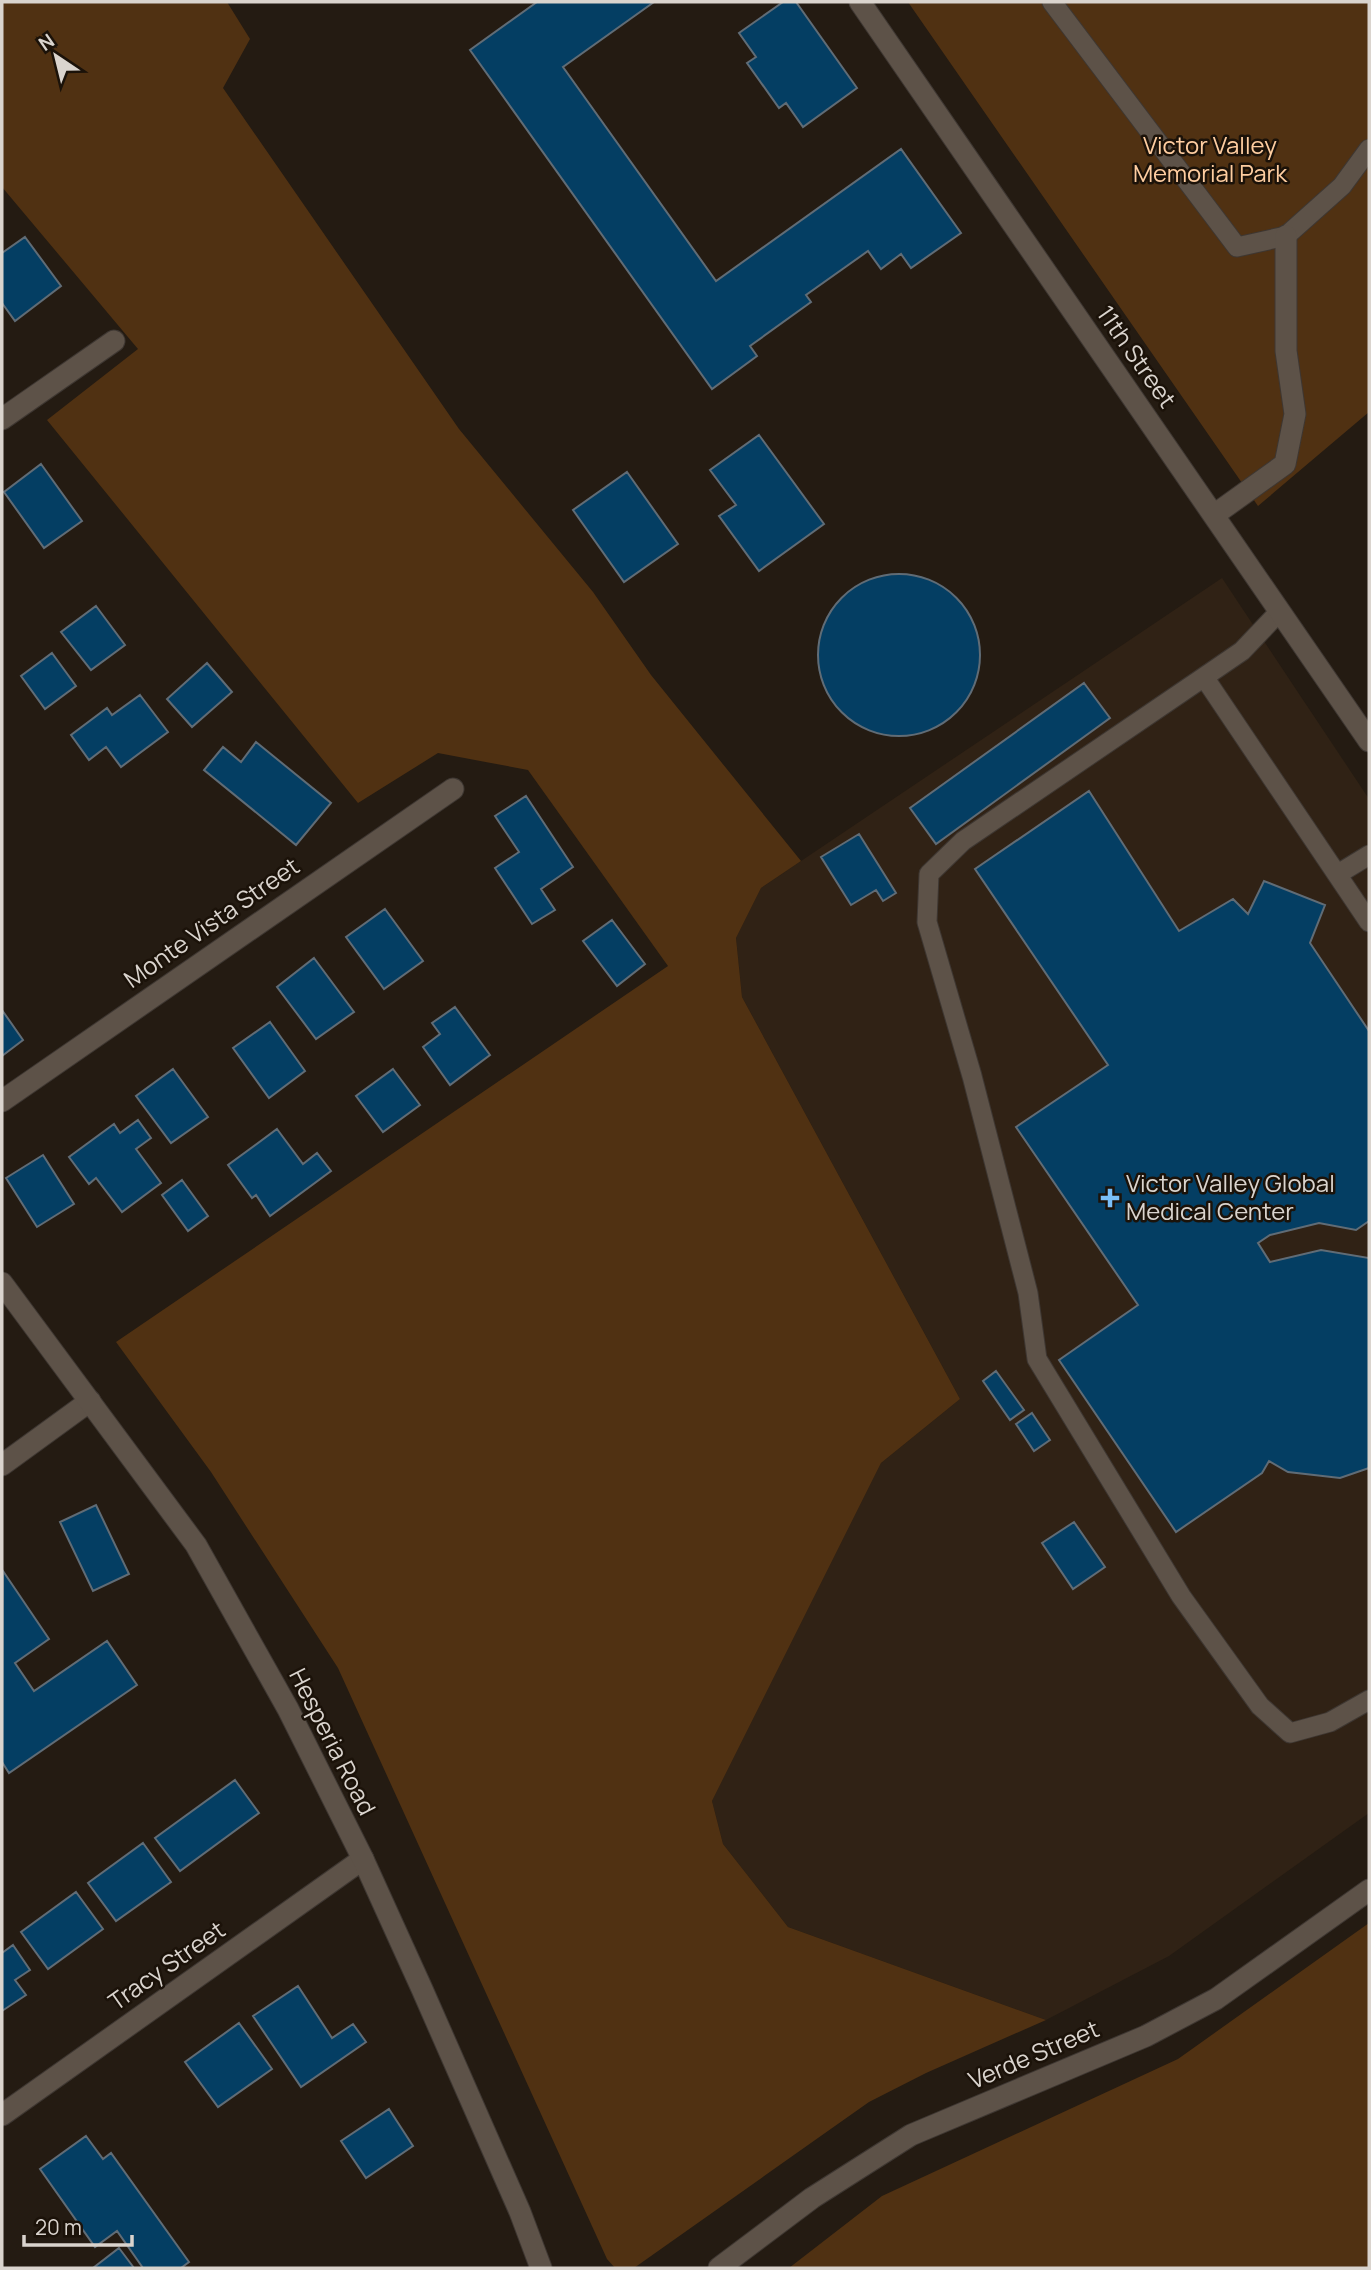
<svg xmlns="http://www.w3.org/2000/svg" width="1371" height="2270" font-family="Manrope,sans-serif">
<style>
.built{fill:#302215}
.green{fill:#503112}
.building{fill:#043e63;stroke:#606c76;stroke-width:2}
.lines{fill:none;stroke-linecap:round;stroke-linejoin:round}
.service-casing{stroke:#3e3732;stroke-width:21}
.minor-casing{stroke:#3e3732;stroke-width:23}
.secondary-casing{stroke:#3e3732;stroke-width:23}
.service{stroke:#5d5248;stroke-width:19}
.minor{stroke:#5d5248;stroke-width:21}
.secondary{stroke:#5d5248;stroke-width:21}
.poi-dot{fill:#79bff8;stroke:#1b1209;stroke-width:2.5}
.labels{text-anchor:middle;stroke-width:5;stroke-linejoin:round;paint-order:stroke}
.park-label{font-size:24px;fill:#fecda0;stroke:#1b1209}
.street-label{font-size:24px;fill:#dad4ce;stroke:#1b1209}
.poi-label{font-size:24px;fill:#dad4ce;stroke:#1b1209;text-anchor:start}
</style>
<rect width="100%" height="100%" fill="#241b12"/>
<path class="built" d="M 1222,578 L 1369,799 L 1369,1813 L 1169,1956 L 1046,2020 L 788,1927 L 723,1844 L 712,1801 L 881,1463 L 960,1399 L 742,997 L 736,938 L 761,888 Z"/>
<path class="green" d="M 2,2 L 227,2 L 250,39 L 223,88 L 459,429 L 593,592 L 651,675 L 801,861 L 761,888 L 736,938 L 742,997 L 960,1399 L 881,1463 L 712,1801 L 723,1844 L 788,1927 L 1046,2020 L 926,2073 L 869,2102 L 634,2268 L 615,2268 L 607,2259 L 338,1668 L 211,1472 L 116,1342 L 668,966 L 528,770 L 438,753 L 358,803 L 47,420 L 138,349 L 2,187 Z
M 908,2 L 1369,2 L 1369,412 L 1258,506 Z
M 1369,1923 L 1369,2268 L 789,2268 L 882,2196 L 1178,2059 Z"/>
<path class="building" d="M 537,2 L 654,2 L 563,67 L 716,281 L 901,149 L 961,233 L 911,268 L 901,254 L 881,269 L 868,251 L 806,295 L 811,302 L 750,346 L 757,356 L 712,389 L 470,50 Z
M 783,2 L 796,2 L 857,88 L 803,127 L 786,103 L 779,108 L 747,63 L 756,57 L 739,33 Z
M 25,237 L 61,286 L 15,321 L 2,303 L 2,253 Z
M 759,435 L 824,524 L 759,571 L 719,516 L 736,505 L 710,470 Z
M 41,464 L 82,521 L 44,548 L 4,492 Z
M 627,472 L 678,544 L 624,582 L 573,510 Z
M818 655a81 81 0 1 1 162 0a81 81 0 1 1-162 0Z
M 96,606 L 125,645 L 91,670 L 61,632 Z
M 52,653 L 76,686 L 45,709 L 21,676 Z
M 207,663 L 232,692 L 192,727 L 167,699 Z
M 1084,683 L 1110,718 L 936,844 L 910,808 Z
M 140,695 L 168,732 L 121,767 L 106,747 L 89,760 L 71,735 L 107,708 L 112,715 Z
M 256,742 L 331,803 L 296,845 L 204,770 L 223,747 L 241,762 Z
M 1089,791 L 1179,931 L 1233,899 L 1248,914 L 1264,881 L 1325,905 L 1310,943 L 1369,1031 L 1369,1221 L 1356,1230 L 1319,1223 L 1270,1235 L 1258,1243 L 1270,1262 L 1321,1250 L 1369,1258 L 1369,1468 L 1340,1478 L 1288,1472 L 1269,1461 L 1262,1473 L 1176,1532 L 1059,1360 L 1138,1305 L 1016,1127 L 1108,1065 L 975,869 Z
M 526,796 L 573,867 L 541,889 L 555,910 L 532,924 L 495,868 L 519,852 L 495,816 Z
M 859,834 L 896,893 L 883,901 L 876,890 L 851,905 L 821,857 Z
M 385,909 L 423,961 L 384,989 L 346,937 Z
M 612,920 L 645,964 L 617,986 L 583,941 Z
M 314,958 L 354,1012 L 316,1039 L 277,987 Z
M 455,1007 L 490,1055 L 450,1085 L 423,1047 L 440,1034 L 432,1023 Z
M 2,1010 L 23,1040 L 2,1056 Z
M 270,1022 L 305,1071 L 269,1098 L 233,1048 Z
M 173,1069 L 208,1117 L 171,1143 L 136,1096 Z
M 393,1069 L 420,1105 L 383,1132 L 356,1096 Z
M 138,1120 L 151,1138 L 136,1149 L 161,1183 L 122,1212 L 96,1178 L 89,1184 L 69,1157 L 114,1124 L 120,1133 Z
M 277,1129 L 303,1164 L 317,1153 L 331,1171 L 270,1216 L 256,1195 L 252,1198 L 228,1165 Z
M 43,1155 L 74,1204 L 37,1227 L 6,1178 Z
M 182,1180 L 208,1216 L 188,1231 L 162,1195 Z
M 996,1371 L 1024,1410 L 1010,1420 L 983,1381 Z
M 1032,1413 L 1050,1440 L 1034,1451 L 1016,1424 Z
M 96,1505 L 129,1574 L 93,1591 L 60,1522 Z
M 1074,1522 L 1105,1567 L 1073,1589 L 1042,1543 Z
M 3,1571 L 49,1639 L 15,1663 L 34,1691 L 107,1641 L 137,1685 L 9,1773 L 2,1762 Z
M 235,1780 L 259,1813 L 180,1871 L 155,1838 Z
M 143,1843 L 171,1882 L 116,1921 L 88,1883 Z
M 76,1892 L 103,1929 L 48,1969 L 21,1932 Z
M 13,1945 L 30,1970 L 15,1980 L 26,1995 L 2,2011 L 2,1953 Z
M 298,1986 L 332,2038 L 353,2024 L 366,2042 L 301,2087 L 253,2016 Z
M 239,2023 L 272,2069 L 218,2107 L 185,2062 Z
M 389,2109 L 413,2146 L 366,2178 L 341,2141 Z
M 86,2136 L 103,2159 L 111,2153 L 189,2262 L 181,2268 L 143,2268 L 117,2231 L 95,2247 L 40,2169 Z
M 119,2248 L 134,2268 L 93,2268 Z"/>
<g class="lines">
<g class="service-casing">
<path id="service" d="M 1052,2 L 1237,247 L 1286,236 L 1342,186 L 1369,149
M 1280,611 L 1242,651 L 1204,677 L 1369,922
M 1204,677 L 963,841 L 929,874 L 927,922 L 972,1076 L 1028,1293 L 1037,1359 L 1181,1596 L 1260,1706 L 1290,1733 L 1330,1722 L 1369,1700
M 1338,874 L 1369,855"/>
</g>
<g class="minor-casing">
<path id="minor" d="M 860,2 L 1369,741
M 2,419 L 114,341
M 1214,515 L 1285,464 L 1295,414 L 1286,351 L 1286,236
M 2,1101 L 453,789
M 2,1465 L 90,1401
M 2,2115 L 363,1859
M 719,2268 L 812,2198 L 911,2135 L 1146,2036 L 1216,1999 L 1369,1890"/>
</g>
<g class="secondary-casing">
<path id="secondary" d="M 2,1283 L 196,1545 L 288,1709 L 363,1859 L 422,1989 L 520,2212 L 541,2268"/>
</g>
<use href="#service" class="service"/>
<use href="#minor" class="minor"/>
<use href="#secondary" class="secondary"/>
</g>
<path class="poi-dot" d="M1106.5 1187.5h7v7h7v7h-7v7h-7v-7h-7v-7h7z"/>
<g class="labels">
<g class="park-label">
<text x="1210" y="154">Victor Valley<tspan x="1210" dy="28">Memorial Park</tspan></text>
</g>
<g class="street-label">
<text transform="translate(1136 357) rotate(55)" y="8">11th Street</text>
<text transform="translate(212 923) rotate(-35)" y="8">Monte Vista Street</text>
<text transform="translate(332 1742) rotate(63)" y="8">Hesperia Road</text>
<text transform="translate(167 1966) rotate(-35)" y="8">Tracy Street</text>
<text transform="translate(1034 2055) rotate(-23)" y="8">Verde Street</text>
</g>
<g class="poi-label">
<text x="1126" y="1192">Victor Valley Global<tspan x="1126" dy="28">Medical Center</tspan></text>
</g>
</g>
<rect width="1371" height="2270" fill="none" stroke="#dad4ce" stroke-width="7"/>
<g transform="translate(56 56) rotate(325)" stroke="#1b1209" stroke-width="5" paint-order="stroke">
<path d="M0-5L12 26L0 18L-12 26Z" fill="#dad4ce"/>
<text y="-10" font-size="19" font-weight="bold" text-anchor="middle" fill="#dad4ce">N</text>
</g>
<path d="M24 2235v10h108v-10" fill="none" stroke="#dad4ce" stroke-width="3.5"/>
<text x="35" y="2235" font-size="21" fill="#dad4ce" stroke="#1b1209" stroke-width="5" paint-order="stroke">20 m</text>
</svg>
